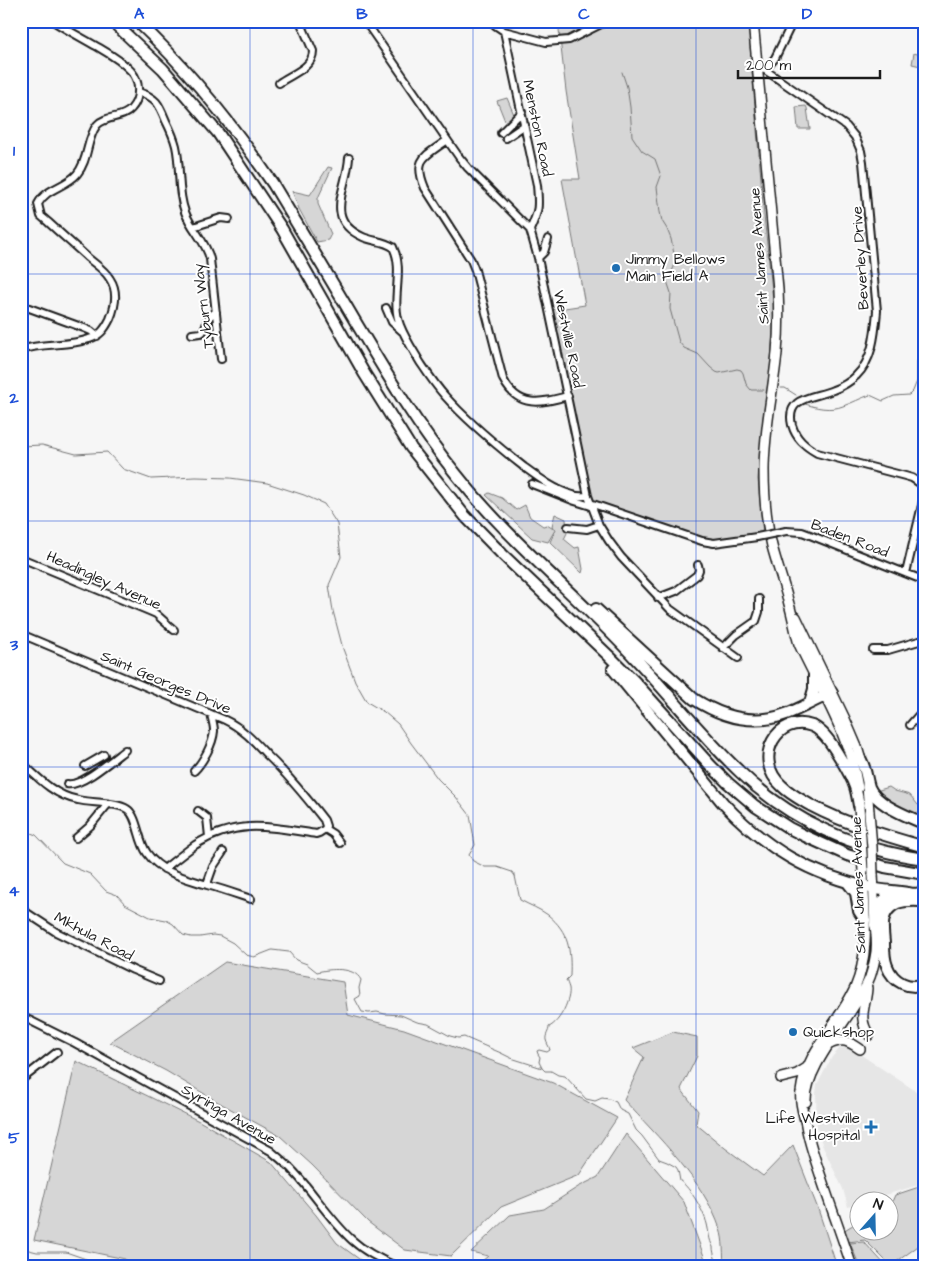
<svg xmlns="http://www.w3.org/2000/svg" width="946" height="1288" font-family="'Architects Daughter',sans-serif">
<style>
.built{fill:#e6e6e6}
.green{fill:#d6d6d6;stroke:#797979}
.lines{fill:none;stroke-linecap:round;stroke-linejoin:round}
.stream{stroke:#727272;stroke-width:1}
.minor-casing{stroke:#1c1c1c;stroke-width:10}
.major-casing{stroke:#1c1c1c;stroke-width:12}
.highway-casing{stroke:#1c1c1c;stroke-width:14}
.minor{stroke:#fff;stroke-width:6}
.major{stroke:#fff;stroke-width:9}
.highway{stroke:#fff;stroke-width:10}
.minor-bridge-casing{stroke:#1c1c1c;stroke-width:10;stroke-linecap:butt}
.major-bridge-casing{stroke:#1c1c1c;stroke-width:12;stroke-linecap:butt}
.minor-bridge{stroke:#fff;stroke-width:6}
.major-bridge{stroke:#fff;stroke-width:9}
.grid{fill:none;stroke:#1d4ed8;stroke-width:1;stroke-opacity:0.55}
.poi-dot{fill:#1f6fb2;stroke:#fff;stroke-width:2}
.labels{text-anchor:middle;stroke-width:4;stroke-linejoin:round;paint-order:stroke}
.street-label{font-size:15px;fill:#1c1c1c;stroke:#fff}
.poi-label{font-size:15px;fill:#1c1c1c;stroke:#fff;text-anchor:start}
.neatline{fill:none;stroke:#1d4ed8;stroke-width:2}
.grid-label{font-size:16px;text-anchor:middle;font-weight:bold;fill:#1d4ed8}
</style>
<rect width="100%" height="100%" fill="#f6f6f6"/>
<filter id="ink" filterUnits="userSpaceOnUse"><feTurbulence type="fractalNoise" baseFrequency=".02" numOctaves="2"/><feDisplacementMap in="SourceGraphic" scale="10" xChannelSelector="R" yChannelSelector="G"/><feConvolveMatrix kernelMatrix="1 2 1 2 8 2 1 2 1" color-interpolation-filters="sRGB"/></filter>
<g filter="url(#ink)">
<path class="built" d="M 849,1047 L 925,1097 L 925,1183 L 869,1200 L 858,1200 L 858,1204 L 848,1207 L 843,1189 L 823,1147 L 817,1128 L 816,1094 L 817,1085 L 832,1057 L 840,1048 Z"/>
<path class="green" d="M 558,21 L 748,21 L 764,216 L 774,309 L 771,362 L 763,418 L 758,479 L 763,535 L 714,542 L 591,502 L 551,310 L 585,305 L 562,179 L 580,179 L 566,91 Z
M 914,53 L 925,56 L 925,67 L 912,64 Z
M 507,98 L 515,117 L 505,121 L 497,101 Z
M 806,106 L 807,108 L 810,129 L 798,129 L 796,107 Z
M 328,167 L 332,168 L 318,198 L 318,204 L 331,234 L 328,240 L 317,242 L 299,209 L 292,191 L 310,195 Z
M 489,493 L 502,498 L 516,510 L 525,505 L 530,517 L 543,526 L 547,525 L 555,530 L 548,542 L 532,538 L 486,495 Z
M 555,514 L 566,519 L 567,533 L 564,539 L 575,548 L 579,547 L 583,569 L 582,573 L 550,542 L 556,529 L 552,526 Z
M 889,787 L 895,791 L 910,795 L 918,805 L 925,808 L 925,819 L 886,800 L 876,791 Z
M 225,962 L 343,982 L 348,1015 L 404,1029 L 553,1083 L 617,1118 L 579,1175 L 501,1207 L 451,1256 L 405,1250 L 368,1222 L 312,1165 L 280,1136 L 218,1102 L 166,1071 L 110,1042 Z
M 673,1032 L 697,1037 L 697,1056 L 681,1089 L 698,1111 L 696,1124 L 725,1148 L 763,1176 L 793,1145 L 818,1209 L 837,1267 L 724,1267 C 723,1255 724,1240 720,1229 C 704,1181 658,1137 624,1100 L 644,1057 L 633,1048 Z
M 76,1061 L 199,1121 L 271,1162 L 316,1215 L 337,1243 L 370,1267 L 132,1267 L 125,1259 L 34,1240 Z
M 626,1134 L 684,1202 L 708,1267 L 475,1267 L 488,1256 L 471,1252 L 510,1215 L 544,1209 L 578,1187 L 598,1177 Z
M 925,1185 L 925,1250 L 921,1244 L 892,1265 L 887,1262 L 865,1240 L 847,1242 L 843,1231 L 851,1226 L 858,1223 L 858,1230 L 888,1230 L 889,1206 L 891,1204 L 895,1195 Z
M 864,1242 L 887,1267 L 860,1267 L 850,1243 Z"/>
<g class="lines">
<path class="stream" d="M 622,72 L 627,87 L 630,107 L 632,136 L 642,151 L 655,159 L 661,176 L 657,187 L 660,212 L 662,221 L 667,229 L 671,239 L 674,254 L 674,267 L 667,281 L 671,293 L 670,309 L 679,342 L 684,348 L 698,354 L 710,367 L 716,372 L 719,373 L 737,369 L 741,370 L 743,373 L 746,384 L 751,390 L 764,390
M 781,388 L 785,388 L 796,395
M 803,403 C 815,408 831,411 843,406 C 852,403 861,398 870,395 L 883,401 L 894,396 L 909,395 L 913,391 L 917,381 L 917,361 L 925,349
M 21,446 L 42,445 L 76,454 L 107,452 L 123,469 L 151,479 L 196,477 L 230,478 L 267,483 L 304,495 L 324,504 L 337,524 L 341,557 L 329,585 L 333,611 L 343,649 L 355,681 L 367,702 L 384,712 L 398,724 L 411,743 L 438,779 L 456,797 L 470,815 L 475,845 L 469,855 L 473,861 L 485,867 L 497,867 L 512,872 L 515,876 L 520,900 C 529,905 540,909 548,915 C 569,932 571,950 570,976 L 566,980 C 567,982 568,985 569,988 C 571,999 560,1022 549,1027 C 549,1032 545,1035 546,1040 C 547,1044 549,1046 550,1050 L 547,1052 L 539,1050 L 537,1051 L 538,1054 L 540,1057 L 539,1062 L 542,1068
M 21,829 L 36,835 L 63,863 L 90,874 L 106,891 L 117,895 L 125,904 L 150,917 L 166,920 L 173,924 L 183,935 L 191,937 L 200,937 L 213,935 L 220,936 L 233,943 L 246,955 L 254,957 L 272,950 L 289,952 L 296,960 L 307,964 L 317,972 C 329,969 354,966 361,980 L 359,988 L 360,996 L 355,999 L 362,1012 L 369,1013 L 377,1012 L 385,1014 L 401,1015 L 417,1022 L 428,1024 L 450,1036 L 458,1038 L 464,1037 L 501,1053 L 511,1058 L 533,1065 L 542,1068 L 545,1071 L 551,1071 L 558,1075 L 565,1076 L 586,1099 L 595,1101 L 602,1098 L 609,1099 L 616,1102 L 620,1110 L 628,1114 L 636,1130 L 642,1136 L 659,1159 L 667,1162 L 676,1167 L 678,1170 L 680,1181 C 690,1187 704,1212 707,1224 C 709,1232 709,1240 713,1247 C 713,1254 717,1260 716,1267
M 21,1248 L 37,1252 L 66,1252 L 86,1259 L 99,1267"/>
<g class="minor-casing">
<path id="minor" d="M 365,21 L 459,157 L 468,168 L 530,230 L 538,258 L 588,496 L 599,525 L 609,541 L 621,557 L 670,609 L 738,658
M 491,21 L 495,25 L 504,31 L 546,42 L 569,40 L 607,21
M 869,21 L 871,24
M 504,31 L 537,185 C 539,207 539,210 530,230
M 758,69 L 765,70 L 846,126 L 855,137 L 861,151 L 863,162 L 877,311 C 875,333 873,360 856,376 C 850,382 841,387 833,390 C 815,398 785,396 792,425 C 796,439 805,446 817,453 L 905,476 L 912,478 L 921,484
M 765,70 L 775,58 L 793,21
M 279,83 C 291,74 313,68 313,51 L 300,21
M 139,92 C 157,98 159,104 166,121 C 170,129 174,138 176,146 C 181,168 177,191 185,212 C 191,229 206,241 210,259 L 221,359
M 501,133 L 522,112
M 506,138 L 525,125
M 446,141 C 424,157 413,159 425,188 L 471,260 L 475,270 L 503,379 C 518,409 541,403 568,396
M 349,158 C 347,189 323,219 363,237 C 372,241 384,241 393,247 C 405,271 390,300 400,325 C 405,338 413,350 420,362 C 428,374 435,385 445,396 C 468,422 496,445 524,467 C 539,478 555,490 573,495 C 578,497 583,496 588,496
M 193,227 L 221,218 L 229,219
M 538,258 L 544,252 L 548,239
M 21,305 L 84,328 L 91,331 L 97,336
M 386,308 L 392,322 L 402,331
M 192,334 C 193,334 200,333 201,333 C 209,328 204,317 216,312
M 21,350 C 42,342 67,347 89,339 C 100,336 105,329 110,319 C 115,307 118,291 110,279 C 105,270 95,264 88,258 C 75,246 61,234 48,222 L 41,216 L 38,204 C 46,188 66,187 77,174 C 89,160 86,139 97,125 C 106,115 123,119 131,109 C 141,98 140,81 131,71 C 121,60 108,53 96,46 C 82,38 67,30 53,21
M 532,484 L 575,501 L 591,506
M 590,503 L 702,541 L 714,543 L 757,537
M 568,527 L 587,529 L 599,525
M 786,531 L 802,532 L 810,535 L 925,581
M 21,558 L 149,611 L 156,614 L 174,630
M 906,573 L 923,501 L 924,492 L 921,484
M 658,598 L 676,591 L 697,575 L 699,570 L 698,565
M 21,634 L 225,720 C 242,728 254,741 267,755 C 288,775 306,797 324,820 L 326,826 L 325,829
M 723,648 L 736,635 L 756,621 L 759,612 L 759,599
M 873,650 L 888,650 L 919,641 L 925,641
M 910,725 L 925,708
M 21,762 C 38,778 55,796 78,800 C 90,803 117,802 127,809 C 138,816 138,841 147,853 C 161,873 185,878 207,885 C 222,889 236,894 251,899
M 85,766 L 104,755
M 194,771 C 203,762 213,744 214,731 C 214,725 212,720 211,714
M 67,784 C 81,787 112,760 125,750
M 198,811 L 207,818 L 209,837
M 325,829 L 333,834 L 340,843
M 76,838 L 90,826 L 108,804
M 164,869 C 174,861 184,853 195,845 C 237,818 271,827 316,834 L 319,833 L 325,829
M 207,884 L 213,867 L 223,852
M 21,909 L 56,932 L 133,970 L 159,981
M 21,1016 L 75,1043 L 271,1151 C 279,1158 287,1164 294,1172 C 314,1193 330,1220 352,1240 C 365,1252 381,1260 398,1267
M 21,1080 L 57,1052"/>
</g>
<g class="major-casing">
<path id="major" d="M 753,21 L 778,289 C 779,310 779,332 777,353 C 773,392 764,431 764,470 C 764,495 766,521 772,546 C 777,565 784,584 789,604 C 793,617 795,631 799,644 C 821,691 850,736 858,788
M 796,617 L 845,719 L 857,747 L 863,767
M 867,785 L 869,812
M 867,988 C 866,1007 857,1017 869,1035
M 830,1044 C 844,1038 848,1041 860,1049
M 781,1078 L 797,1074 L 808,1067
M 806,1102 C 804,1064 856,1014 870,977 C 872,971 874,964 875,958 C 878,947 876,935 875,924 C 874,907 874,891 873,874
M 852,1267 C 842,1237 831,1207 821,1177 C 815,1159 809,1143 806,1125 C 804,1114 799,1103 801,1092 C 805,1053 840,1022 855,988 C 871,951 864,909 863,871"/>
</g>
<g class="highway-casing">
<path id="highway" d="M 112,21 L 163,69 L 218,133 L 282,229 L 364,373 L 411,448 L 465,516 L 502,554 L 609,656 L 635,682 L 711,766 L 728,783 L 755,806 L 789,828 L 805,836 L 847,855 L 885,867 L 925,874
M 137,21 C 189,70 233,125 273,184 C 300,229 328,275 355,321 C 386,373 417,426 456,474 C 509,541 577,595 635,658 C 670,695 702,736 740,772 C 789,820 856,850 925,859
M 596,609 L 694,699 C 722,717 754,726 786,714 C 802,708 817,699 832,693
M 613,669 L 723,803 C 765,848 810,875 871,888 C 884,891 899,891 913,894
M 810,703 L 814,689 L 814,675
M 861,760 C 866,769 866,778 869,787 C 876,805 908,816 925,824
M 859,806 C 858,800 857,793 855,787 C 851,775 831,740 821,732 C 819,730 815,727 812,726 C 778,713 751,759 782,786 C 790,794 800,799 810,805 C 846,824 886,836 925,847
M 848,883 L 856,893 L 859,911 L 865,920
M 925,901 C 914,901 900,899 891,907 C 880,916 883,931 884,943 C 884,951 884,959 887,966 C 893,982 909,990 925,984
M 875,925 C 876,918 876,911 880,905 C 888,890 910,894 925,894"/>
</g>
<use href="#minor" class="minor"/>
<use href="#major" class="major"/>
<use href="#highway" class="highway"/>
<g class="minor-bridge-casing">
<path id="minor-bridge" d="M 757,537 L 786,531"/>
</g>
<g class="major-bridge-casing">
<path id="major-bridge" d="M 859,806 L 863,871
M 869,812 L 872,847 L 873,874"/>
</g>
<use href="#minor-bridge" class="minor-bridge"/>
<use href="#major-bridge" class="major-bridge"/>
</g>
</g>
<path class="grid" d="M 250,21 L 250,1267M 473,21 L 473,1267M 696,21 L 696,1267M 21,274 L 925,274M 21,521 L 925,521M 21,767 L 925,767M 21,1014 L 925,1014"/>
<g class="poi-dot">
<circle cx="616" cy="268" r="5"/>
<circle cx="793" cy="1032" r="5"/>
<path d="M868.5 1119.5h5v5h5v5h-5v5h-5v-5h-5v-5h5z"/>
</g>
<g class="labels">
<g class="street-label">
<text transform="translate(538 128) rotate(78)" y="5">Menston Road</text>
<text transform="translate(759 256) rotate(-94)" y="5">Saint James Avenue</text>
<text transform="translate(860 258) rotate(-94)" y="5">Beverley Drive</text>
<text transform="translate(203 306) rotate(-97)" y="5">Tyburn Way</text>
<text transform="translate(569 339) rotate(78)" y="5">Westville Road</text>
<text transform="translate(850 538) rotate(21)" y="5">Baden Road</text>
<text transform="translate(104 580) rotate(24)" y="5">Headingley Avenue</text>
<text transform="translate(166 682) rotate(23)" y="5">Saint Georges Drive</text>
<text transform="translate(858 885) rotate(-92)" y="5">Saint James Avenue</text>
<text transform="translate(94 936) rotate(28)" y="5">Mkhula Road</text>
<text transform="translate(229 1114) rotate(30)" y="5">Syringa Avenue</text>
</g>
<g class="poi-label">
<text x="626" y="264">Jimmy Bellows<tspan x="626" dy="17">Main Field A</tspan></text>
<text x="803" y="1037">Quickshop</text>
<text x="860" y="1123" text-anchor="end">Life Westville<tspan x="860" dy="17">Hospital</tspan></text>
</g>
</g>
<rect width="946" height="1288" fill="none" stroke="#fff" stroke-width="55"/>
<g transform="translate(874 1216) rotate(20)"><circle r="24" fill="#ffffff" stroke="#a4a4a4"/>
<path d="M0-4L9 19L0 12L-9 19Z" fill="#1f6fb2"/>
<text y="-8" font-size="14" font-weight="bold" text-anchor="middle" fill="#1c1c1c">N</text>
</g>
<path d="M738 70v8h142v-8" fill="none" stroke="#1c1c1c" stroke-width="2.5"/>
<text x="746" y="70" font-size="15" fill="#1c1c1c" stroke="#ffffff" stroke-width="4" paint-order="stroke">200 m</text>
<rect x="28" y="28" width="890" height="1232" class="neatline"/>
<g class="grid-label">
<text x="139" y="19">A</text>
<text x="362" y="19">B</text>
<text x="584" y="19">C</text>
<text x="807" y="19">D</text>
<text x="14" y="156">1</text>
<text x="14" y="403">2</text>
<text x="14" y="650">3</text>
<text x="14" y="896">4</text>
<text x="14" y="1143">5</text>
</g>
</svg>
